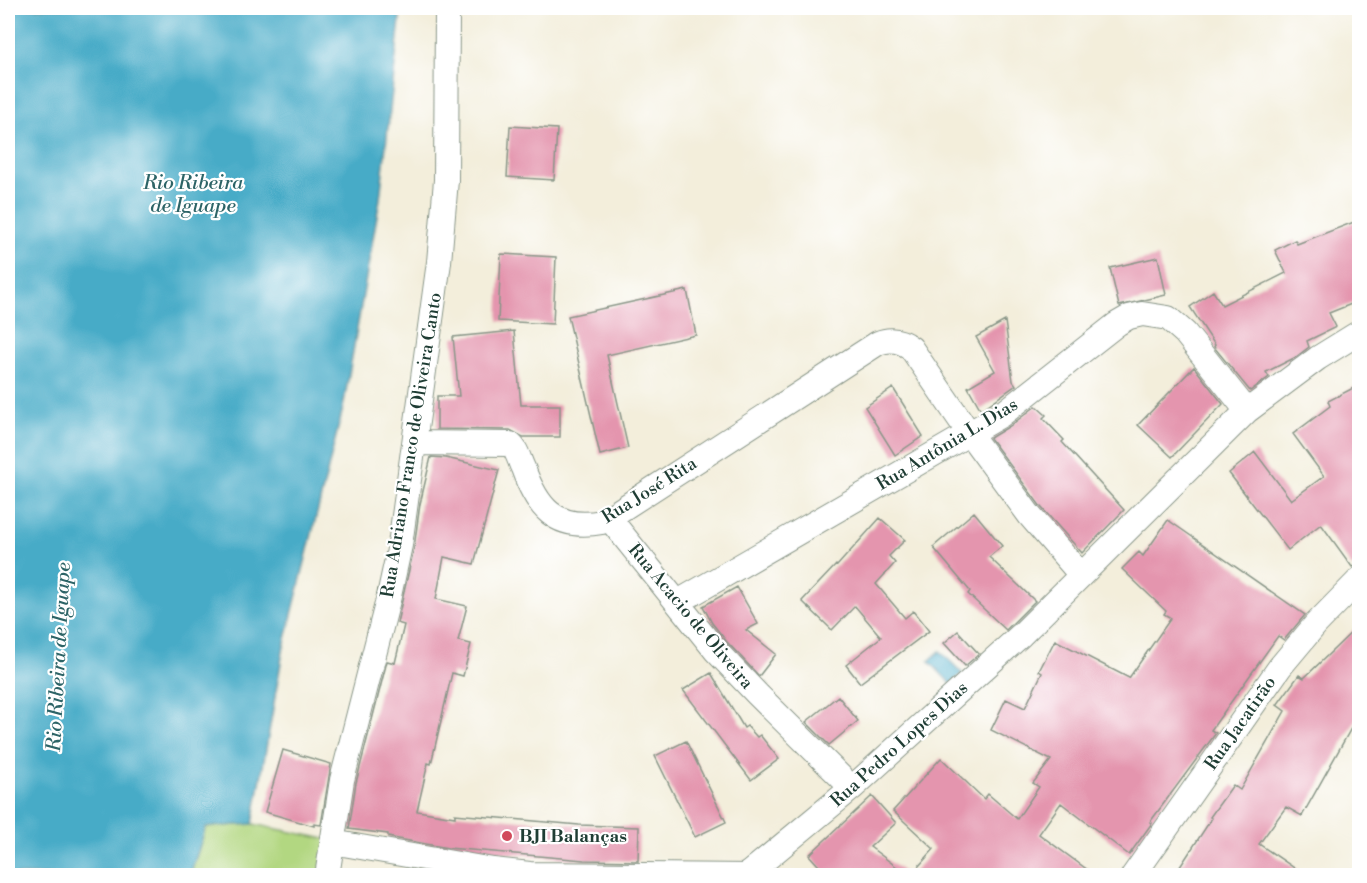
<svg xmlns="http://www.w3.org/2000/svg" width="1367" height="883" font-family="'Libre Bodoni',serif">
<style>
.green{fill:#b2d781;stroke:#688a5a;stroke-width:1.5}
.water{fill:#47abc7;stroke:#33747e;stroke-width:1.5}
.building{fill:#e495ae}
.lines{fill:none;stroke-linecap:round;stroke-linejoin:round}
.minor-casing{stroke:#899688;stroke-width:26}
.minor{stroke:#fff;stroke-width:24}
.poi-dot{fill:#d1495b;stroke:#fff;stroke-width:2}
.labels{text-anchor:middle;stroke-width:4.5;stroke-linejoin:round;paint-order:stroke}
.street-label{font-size:18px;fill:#1f3d34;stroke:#fff}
.poi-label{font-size:18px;font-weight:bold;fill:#1f3d34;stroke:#fff;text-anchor:start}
.water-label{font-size:20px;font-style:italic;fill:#2d6467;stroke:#fff}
</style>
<rect width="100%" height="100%" fill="#fff"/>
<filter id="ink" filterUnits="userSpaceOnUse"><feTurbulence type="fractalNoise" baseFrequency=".0167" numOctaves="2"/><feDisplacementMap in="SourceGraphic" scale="12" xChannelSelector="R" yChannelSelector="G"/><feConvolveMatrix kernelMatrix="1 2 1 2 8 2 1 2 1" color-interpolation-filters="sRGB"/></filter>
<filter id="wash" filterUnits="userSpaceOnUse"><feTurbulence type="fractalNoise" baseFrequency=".008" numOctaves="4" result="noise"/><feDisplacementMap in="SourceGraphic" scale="24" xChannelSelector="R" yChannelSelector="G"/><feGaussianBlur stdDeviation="1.35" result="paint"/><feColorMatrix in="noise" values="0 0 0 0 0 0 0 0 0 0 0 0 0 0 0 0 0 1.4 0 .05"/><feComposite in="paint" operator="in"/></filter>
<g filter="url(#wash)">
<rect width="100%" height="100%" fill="#f3eedb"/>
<path class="green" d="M 253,824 L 331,840 L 327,875 L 190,876 L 206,827 Z"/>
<path class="water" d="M 8,8 L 399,8 L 400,20 L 380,199 L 343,408 L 283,651 L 253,824 L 206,827 L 190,875 L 8,875 Z
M 940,651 L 962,673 L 951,684 L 929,661 Z"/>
<g id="blocks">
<path class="building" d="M 510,126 L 557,129 L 554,180 L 507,177 Z
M 1359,220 L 1359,301 L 1329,313 L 1336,327 L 1307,341 L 1309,347 L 1296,357 L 1266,372 L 1269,377 L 1250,391 L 1214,347 L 1215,345 L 1190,307 L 1213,291 L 1222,305 L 1286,273 L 1275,250 L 1295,240 L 1297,244 Z
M 501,254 L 556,257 L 553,324 L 498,321 Z
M 1158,257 L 1166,295 L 1119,306 L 1110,268 Z
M 687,290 L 696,335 L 607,355 L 628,448 L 600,455 L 568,316 Z
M 1005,321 L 1013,381 L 1016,385 L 981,410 L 968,387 L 995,371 L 976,337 Z
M 514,331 L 521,405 L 560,405 L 560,437 L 523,437 L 510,430 L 437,429 L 437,396 L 459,396 L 453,337 Z
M 1194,367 L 1223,404 L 1172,457 L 1138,425 Z
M 1359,385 L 1359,565 L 1352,567 L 1321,524 L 1288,550 L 1229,473 L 1255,452 L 1291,500 L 1324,476 L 1293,434 L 1330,406 L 1328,401 Z
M 893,388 L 923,436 L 895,455 L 865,407 Z
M 1036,406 L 1046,415 L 1043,418 L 1064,440 L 1062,442 L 1124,510 L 1082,553 L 1041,507 L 990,438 L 1010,426 Z
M 431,457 L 446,458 L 499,470 L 474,564 L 444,557 L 436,599 L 467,606 L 458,641 L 471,644 L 463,676 L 452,673 L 431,764 L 428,763 L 417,811 L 455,817 L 455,814 L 579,825 L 639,827 L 638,861 L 584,860 L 448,848 L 388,837 L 388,834 L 349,829 L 356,783 L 387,661 L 395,663 L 404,625 L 397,623 L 414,548 L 420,504 Z
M 974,512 L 1002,546 L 989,557 L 1035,601 L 1006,630 L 968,594 L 970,591 L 933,547 Z
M 880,518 L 905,540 L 889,556 L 895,563 L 876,584 L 905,618 L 913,611 L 929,631 L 860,683 L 846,665 L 881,637 L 855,606 L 832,630 L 802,601 L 836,565 L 837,566 Z
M 1168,520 L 1305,615 L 1284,640 L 1278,636 L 1211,730 L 1216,733 L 1150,822 L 1152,823 L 1129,855 L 1061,803 L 1039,834 L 1096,876 L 910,876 L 934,849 L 893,811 L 941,758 L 984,799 L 988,794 L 1017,819 L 1039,787 L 1033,783 L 1051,760 L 991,730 L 1006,699 L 1025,708 L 1042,673 L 1039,671 L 1055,640 L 1129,678 L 1171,618 L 1164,614 L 1166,611 L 1122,569 L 1139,552 L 1143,556 Z
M 737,587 L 758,624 L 746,630 L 776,654 L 759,676 L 727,642 L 712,623 L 703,606 Z
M 1359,625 L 1359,714 L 1302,816 L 1286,807 L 1259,844 L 1306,876 L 1174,876 L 1212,818 L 1210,817 L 1233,785 L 1240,790 L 1285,711 L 1277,705 L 1299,675 L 1304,678 Z
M 958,631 L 979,654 L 965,666 L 944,643 Z
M 711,673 L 744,728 L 747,726 L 757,737 L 760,735 L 779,759 L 751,780 L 683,690 Z
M 838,696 L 858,721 L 829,745 L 806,722 Z
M 686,741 L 726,822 L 695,837 L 655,756 Z
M 283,750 L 331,764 L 321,825 L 314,824 L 314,826 L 265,812 Z
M 872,796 L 896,823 L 870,847 L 909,876 L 828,876 L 809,855 Z"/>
</g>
</g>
<g filter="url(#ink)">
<use href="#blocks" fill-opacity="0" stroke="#899688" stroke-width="1.5"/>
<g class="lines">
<g class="minor-casing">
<path id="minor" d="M 414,443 L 510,444 C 517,449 519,460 523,468 C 537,507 555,531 602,522 L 878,343 C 890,338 901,340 911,348 L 969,433 L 1030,516 L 1081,575
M 609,518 L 716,651 L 757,694 L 852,788
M 678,602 L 1001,415 L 1117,324 L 1129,317 L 1142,314 L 1168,318 L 1185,333 L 1247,411
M 332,842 L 493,870 L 530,874 L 753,876
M 748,874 L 852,788 L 1021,635 L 1247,411 L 1318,358 L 1360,332
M 327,876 L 342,780 L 389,596 L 400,545 L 439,262 L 446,180 L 447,8
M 1133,876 L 1280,667 L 1316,624 L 1360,579"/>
</g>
<use href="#minor" class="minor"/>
</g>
</g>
<circle class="poi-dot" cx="507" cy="836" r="6"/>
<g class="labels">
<g class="street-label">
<text transform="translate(947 444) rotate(-31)" y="6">Rua Antônia L. Dias</text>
<text transform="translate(411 445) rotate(-81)" y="6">Rua Adriano Franco de Oliveira Canto</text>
<text transform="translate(649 490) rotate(-32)" y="6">Rua José Rita</text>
<text transform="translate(691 616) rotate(50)" y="6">Rua Acacio de Oliveira</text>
<text transform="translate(1240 723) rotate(-55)" y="6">Rua Jacatirão</text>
<text transform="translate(899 744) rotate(-42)" y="6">Rua Pedro Lopes Dias</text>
</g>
<g class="poi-label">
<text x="519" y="842">BJI Balanças</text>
</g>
<g class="water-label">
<text x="193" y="189">Rio Ribeira<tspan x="193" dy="23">de Iguape</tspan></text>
<text transform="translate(58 657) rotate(-87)" y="7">Rio Ribeira de Iguape</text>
</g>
</g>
<rect width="1367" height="883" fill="none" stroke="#fff" stroke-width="30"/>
</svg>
